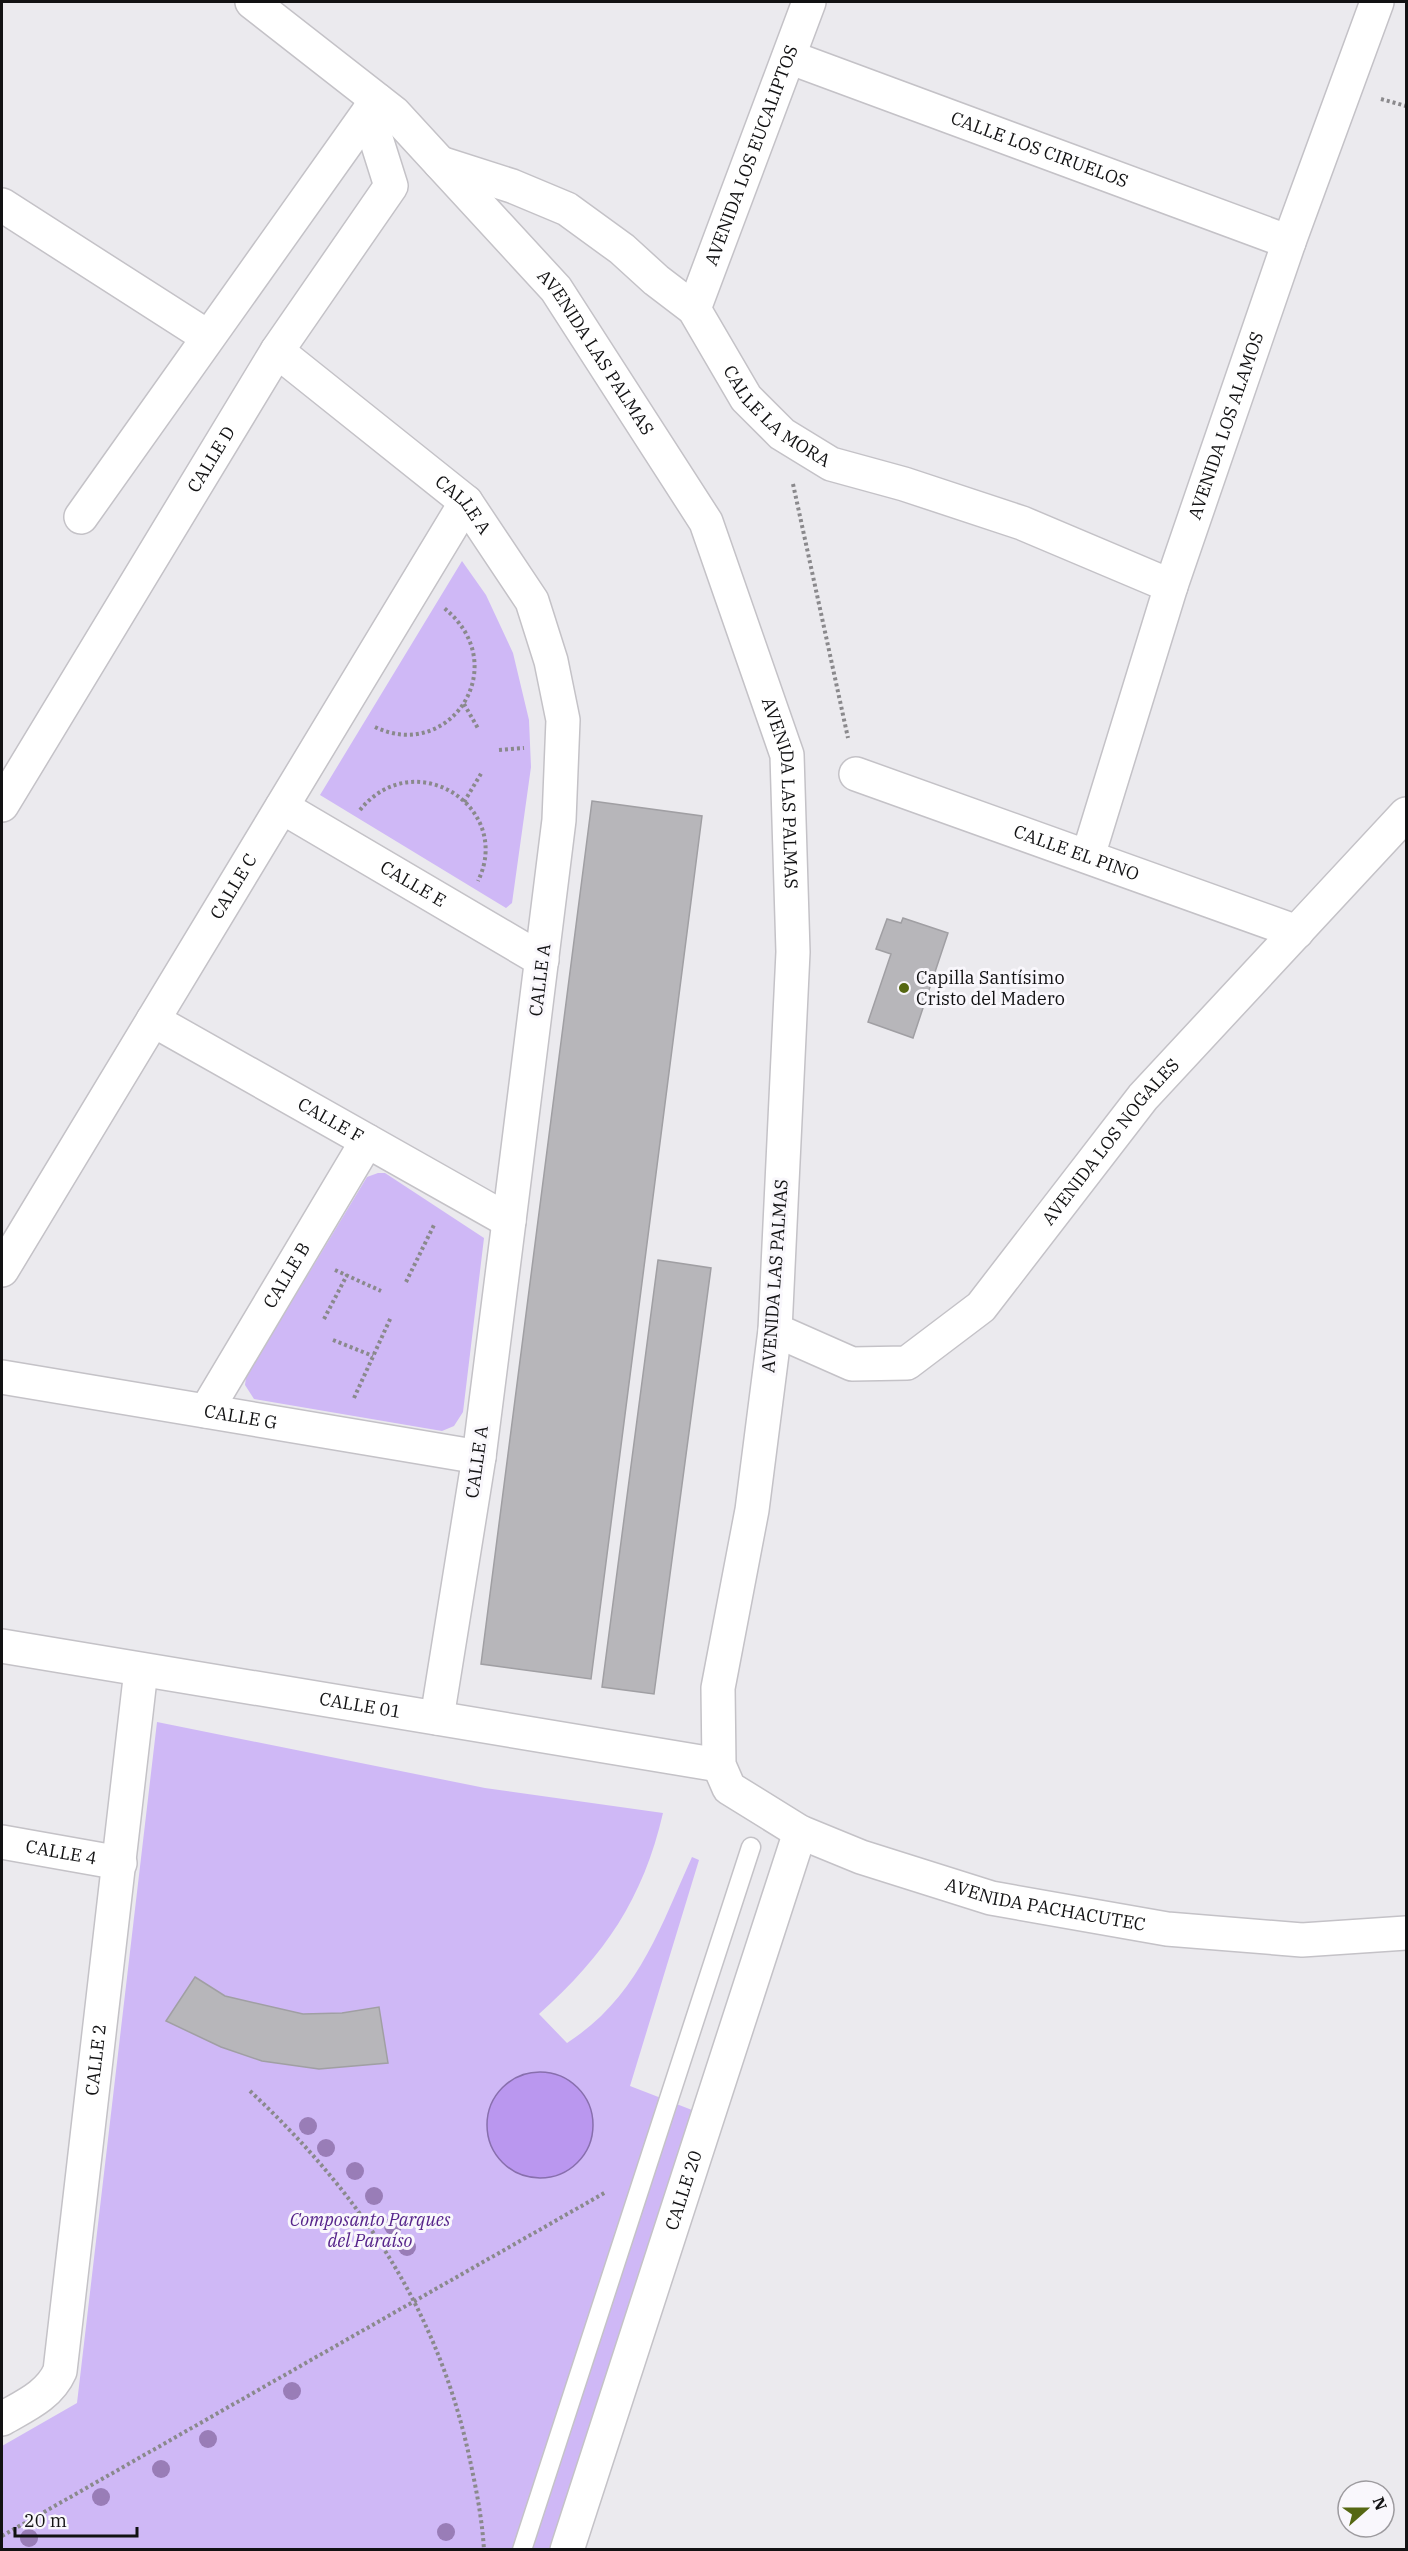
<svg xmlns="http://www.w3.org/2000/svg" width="1408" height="2551" font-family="'IBM Plex Serif',serif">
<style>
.green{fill:#cfb8f6}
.water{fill:#ba97ef;stroke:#886fad;stroke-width:1.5}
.building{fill:#b7b6ba;stroke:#a09fa3;stroke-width:1.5}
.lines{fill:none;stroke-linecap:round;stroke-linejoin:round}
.lane-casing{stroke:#c4c2c7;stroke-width:21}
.street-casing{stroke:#c4c2c7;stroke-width:36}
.secondary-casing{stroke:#c4c2c7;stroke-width:36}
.path{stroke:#8a898c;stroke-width:4;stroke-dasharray:3 3;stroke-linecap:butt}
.lane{stroke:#fff;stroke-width:18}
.street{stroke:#fff;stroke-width:33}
.secondary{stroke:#fff;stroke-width:33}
.tree{fill:#997db7}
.poi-dot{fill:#556712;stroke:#f9f7fc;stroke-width:2}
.labels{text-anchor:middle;stroke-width:6;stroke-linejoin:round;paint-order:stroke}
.street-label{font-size:18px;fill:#121213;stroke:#f9f7fc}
.poi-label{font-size:18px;fill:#121213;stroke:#f9f7fc;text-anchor:start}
.park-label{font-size:18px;font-style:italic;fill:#56248a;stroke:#f9f7fc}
</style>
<rect width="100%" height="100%" fill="#ebeaee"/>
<path class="green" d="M 462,561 L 486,595 L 513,653 L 529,720 L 531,767 L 512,903 L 506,908 L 320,795 Z
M 378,1173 L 385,1173 L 484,1238 L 463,1412 L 454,1426 L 442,1431 L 254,1399 L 245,1385 L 246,1377 L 367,1177 Z
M 157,1722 L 485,1788 L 663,1813 C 643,1899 605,1955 539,2014 L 567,2043 C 638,1997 659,1930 692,1857 L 699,1860 L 630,2086 L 692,2110 L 553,2549 L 2,2549 L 2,2446 L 77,2403 Z"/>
<path class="water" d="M487 2125a53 53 0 1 1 106 0a53 53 0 1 1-106 0Z"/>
<path class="building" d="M 592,801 L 702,816 L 591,1679 L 481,1664 Z
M 903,918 L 948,933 L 913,1038 L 868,1022 L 891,954 L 876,949 L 887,919 L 901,923 Z
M 658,1260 L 711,1268 L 654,1694 L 602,1687 Z
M 195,1977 L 225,1996 L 303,2014 L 342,2013 L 379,2007 L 388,2063 L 319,2069 L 262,2061 L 221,2047 L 166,2021 Z"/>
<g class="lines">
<g class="lane-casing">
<path id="lane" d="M 522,2550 L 751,1847"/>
</g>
<g class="street-casing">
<g id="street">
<path id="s1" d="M 789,57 L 1289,242"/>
<path id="s2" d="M 440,163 L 512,186 L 567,209 L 622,249 L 656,280 L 694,309 L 746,398 L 782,434 L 831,464 L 904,484 L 1022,523 L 1171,586"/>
<path d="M 2,205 L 208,337"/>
<path id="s3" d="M 694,309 L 809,2"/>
<path id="s4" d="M 277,351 L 466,502 L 532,601 L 551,661 L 563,720 L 559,820 L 509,1221 L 479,1457 L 437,1718"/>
<path d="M 81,517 L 377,100"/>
<path id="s5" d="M 856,774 L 1297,932"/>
<path id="s6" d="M 2,805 L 277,351 L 391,186 L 368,113"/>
<path id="s7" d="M 282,807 L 542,960"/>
<path id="s8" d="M 1088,856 L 1171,586 L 1289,242 L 1377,2"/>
<path id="s9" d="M 153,1020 L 509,1221"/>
<path id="s10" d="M 2,1270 L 466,502"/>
<path id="s11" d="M 775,1330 L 852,1364 L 907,1363 L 981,1307 L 1143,1097 L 1406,814"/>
<path id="s12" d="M 2,1377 L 479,1457"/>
<path id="s13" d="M 206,1411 L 367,1141"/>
<path id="s14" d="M 2,1646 L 719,1765"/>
<path id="s15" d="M 2,1842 L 120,1863"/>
<path id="s16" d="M 2,2419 C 24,2406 49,2396 60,2371 L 141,1670"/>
<path id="s17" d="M 567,2550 L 800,1832"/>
</g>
</g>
<g class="secondary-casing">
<g id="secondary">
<path id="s18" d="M 252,2 L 394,113 L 556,289 L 706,522 L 787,755 L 793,952 L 775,1330 L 752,1510 L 718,1688 L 719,1765 L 729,1788 L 800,1832 L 861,1857 L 991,1898 L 1167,1929 L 1302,1940 L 1406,1933"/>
</g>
</g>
<path class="path" d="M 1381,99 L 1406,106
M 793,484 L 848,738
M 464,704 L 479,730
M 375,727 C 450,763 515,665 444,608
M 499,750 L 524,748
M 464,802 L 482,772
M 360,810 C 414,743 514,807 478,881
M 335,1270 L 381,1291
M 406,1282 L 435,1223
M 324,1319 L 347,1275
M 333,1340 L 373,1356
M 354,1398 L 391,1317
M 250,2091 C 358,2192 435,2305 468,2451 C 475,2483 482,2516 484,2550
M 2,2536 L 606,2192"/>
<use href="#lane" class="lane"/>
<use href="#street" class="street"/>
<use href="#secondary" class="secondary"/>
</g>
<g class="tree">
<circle cx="308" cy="2126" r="9"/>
<circle cx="326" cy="2148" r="9"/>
<circle cx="355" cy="2171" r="9"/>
<circle cx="374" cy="2196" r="9"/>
<circle cx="393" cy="2226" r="9"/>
<circle cx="407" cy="2247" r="9"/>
<circle cx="292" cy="2391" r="9"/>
<circle cx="208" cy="2439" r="9"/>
<circle cx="161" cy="2469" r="9"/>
<circle cx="101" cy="2497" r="9"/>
<circle cx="446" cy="2532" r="9"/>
<circle cx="29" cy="2538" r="9"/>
</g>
<circle class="poi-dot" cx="904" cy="988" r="6"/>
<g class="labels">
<g class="street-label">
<text dy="6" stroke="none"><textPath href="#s1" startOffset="267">CALLE LOS CIRUELOS</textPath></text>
<text dy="6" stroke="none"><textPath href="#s3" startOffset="164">AVENIDA LOS EUCALIPTOS</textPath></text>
<text dy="6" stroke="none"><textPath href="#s18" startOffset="494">AVENIDA LAS PALMAS</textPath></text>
<text dy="6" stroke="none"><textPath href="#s2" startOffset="435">CALLE LA MORA</textPath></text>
<text dy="6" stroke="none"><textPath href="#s8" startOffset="452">AVENIDA LOS ALAMOS</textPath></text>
<text dy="6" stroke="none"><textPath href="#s6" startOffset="404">CALLE D</textPath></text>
<text dy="6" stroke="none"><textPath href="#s4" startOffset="242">CALLE A</textPath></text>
<text dy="6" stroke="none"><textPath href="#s18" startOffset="980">AVENIDA LAS PALMAS</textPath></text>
<text dy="6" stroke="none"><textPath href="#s5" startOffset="234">CALLE EL PINO</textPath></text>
<text dy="6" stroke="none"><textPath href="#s7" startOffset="152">CALLE E</textPath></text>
<text dy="6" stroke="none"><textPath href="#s10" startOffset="448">CALLE C</textPath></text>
<text transform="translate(540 980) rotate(-83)" y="6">CALLE A</text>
<text dy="6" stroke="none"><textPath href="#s9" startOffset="204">CALLE F</textPath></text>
<text dy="6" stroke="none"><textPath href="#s11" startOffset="442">AVENIDA LOS NOGALES</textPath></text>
<text dy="6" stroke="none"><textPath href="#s13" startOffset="158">CALLE B</textPath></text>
<text transform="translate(775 1276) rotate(-86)" y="6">AVENIDA LAS PALMAS</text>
<text dy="6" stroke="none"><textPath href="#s12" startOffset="242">CALLE G</textPath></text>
<text transform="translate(477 1462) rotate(-82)" y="6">CALLE A</text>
<text dy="6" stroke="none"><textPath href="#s14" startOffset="363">CALLE 01</textPath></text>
<text dy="6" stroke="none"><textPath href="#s15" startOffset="60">CALLE 4</textPath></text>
<text dy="6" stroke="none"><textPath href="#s18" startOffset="2324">AVENIDA PACHACUTEC</textPath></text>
<text dy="6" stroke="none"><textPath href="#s16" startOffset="390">CALLE 2</textPath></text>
<text dy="6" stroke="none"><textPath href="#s17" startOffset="378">CALLE 20</textPath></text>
</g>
<g class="poi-label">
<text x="916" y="984">Capilla Santísimo<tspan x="916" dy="21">Cristo del Madero</tspan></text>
</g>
<g class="park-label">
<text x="370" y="2226">Composanto Parques<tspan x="370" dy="21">del Paraíso</tspan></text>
</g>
</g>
<rect width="1408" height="2551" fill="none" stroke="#121213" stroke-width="6"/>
<g transform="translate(1366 2509) rotate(69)"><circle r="28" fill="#f9f7fc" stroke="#9d9b9f" stroke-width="1.5"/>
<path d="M0-4.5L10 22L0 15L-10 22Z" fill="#556712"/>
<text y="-9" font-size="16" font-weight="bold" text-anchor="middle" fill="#121213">N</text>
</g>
<path d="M15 2527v9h122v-9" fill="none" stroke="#121213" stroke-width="3"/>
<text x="24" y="2527" font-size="18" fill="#121213" stroke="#f9f7fc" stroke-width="4.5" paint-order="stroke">20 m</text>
</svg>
